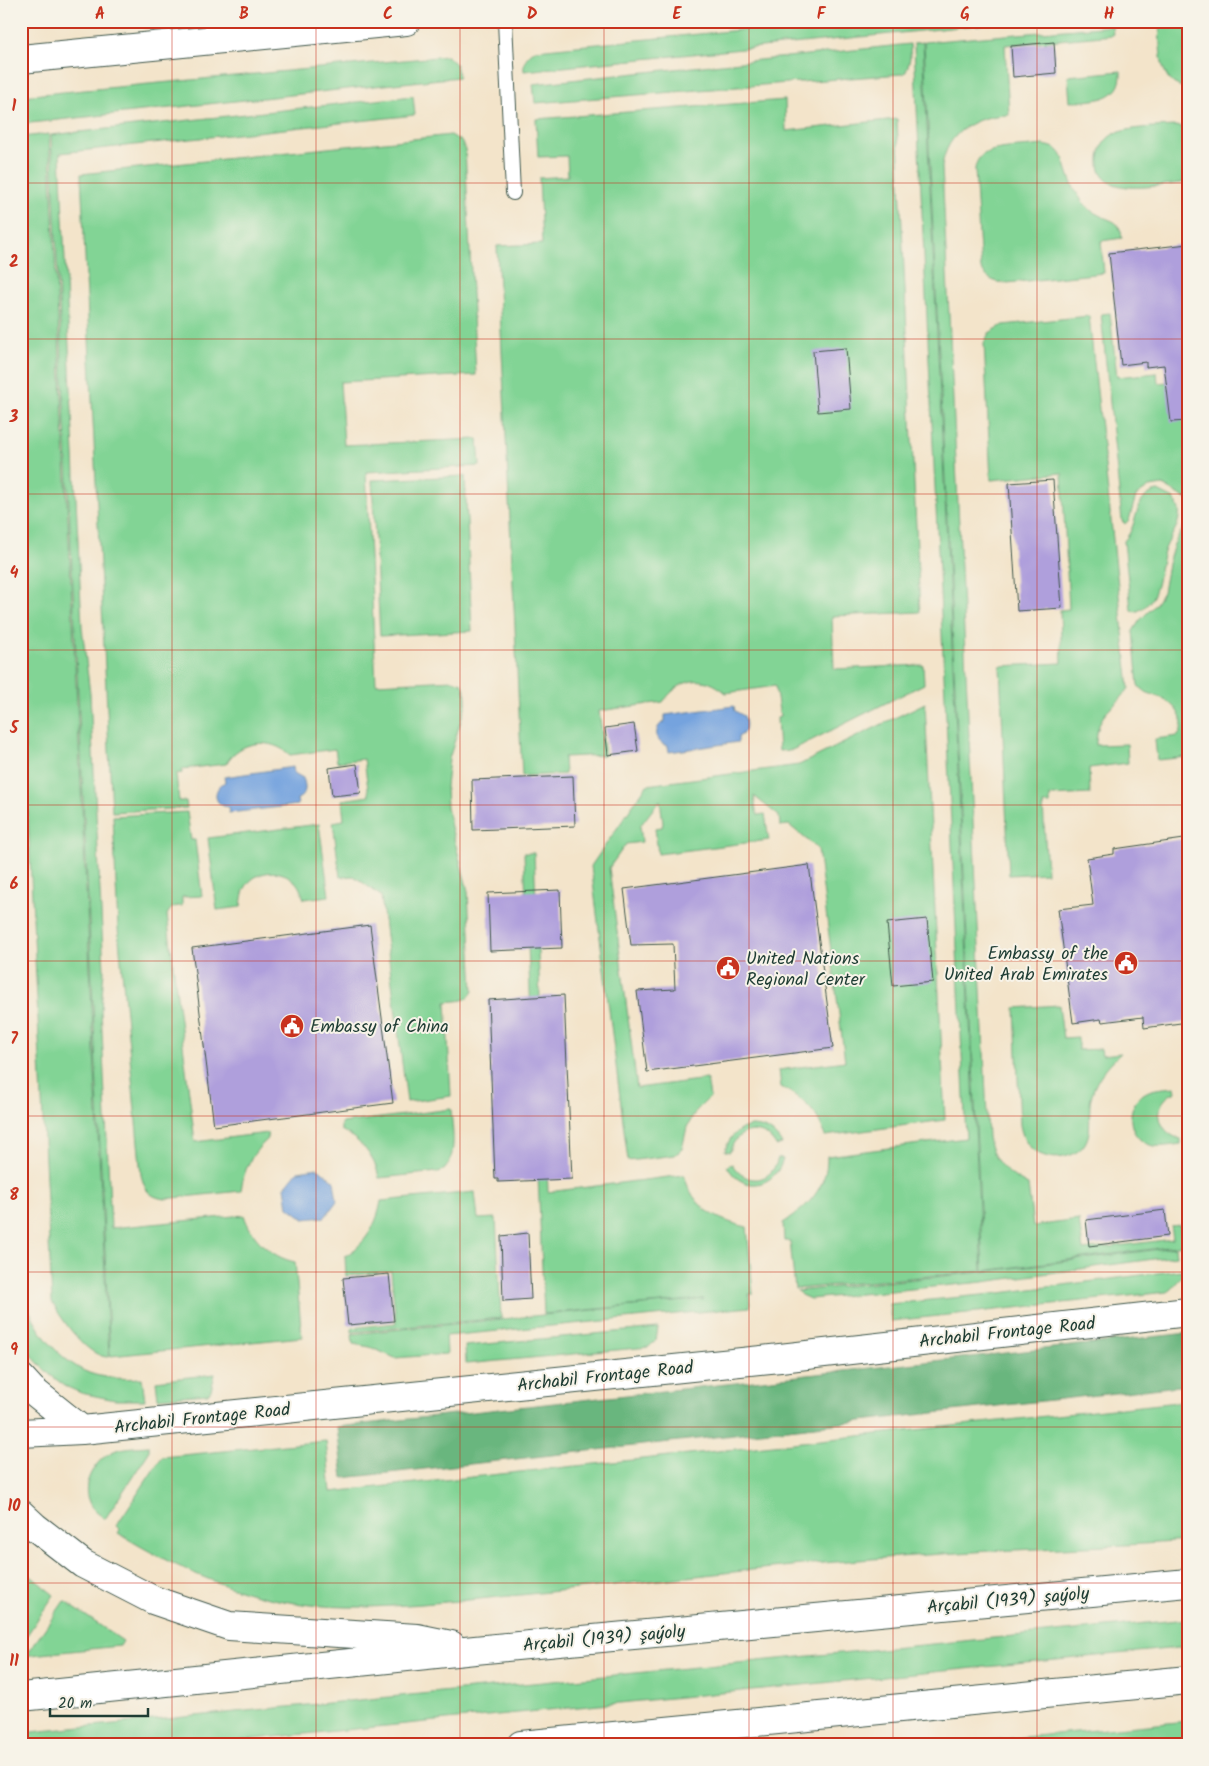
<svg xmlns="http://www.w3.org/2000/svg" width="1209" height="1766" font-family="Kalam,sans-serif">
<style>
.green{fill:#82d495;stroke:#508864}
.forest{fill:#69b67e;stroke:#447a59}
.water{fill:#75a3de;stroke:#4a7089}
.building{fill:#af9fdc}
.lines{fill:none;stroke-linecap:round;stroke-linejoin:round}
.service-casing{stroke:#3f564a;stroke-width:16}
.minor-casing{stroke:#3f564a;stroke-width:30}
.primary-casing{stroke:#3f564a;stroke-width:30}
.service{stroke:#fff;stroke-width:14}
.minor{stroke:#fff;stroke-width:28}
.primary{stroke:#fff;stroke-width:28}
.grid{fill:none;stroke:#c8321e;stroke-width:1;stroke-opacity:0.55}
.labels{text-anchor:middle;stroke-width:4;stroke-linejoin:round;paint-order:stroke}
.poi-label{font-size:18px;fill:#1f3d34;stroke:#f7f3e8;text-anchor:start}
.street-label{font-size:18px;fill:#1f3d34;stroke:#f7f3e8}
.neatline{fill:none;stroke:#c8321e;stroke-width:2}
.grid-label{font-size:16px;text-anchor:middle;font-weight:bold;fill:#c8321e}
</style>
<rect width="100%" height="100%" fill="#f7f3e8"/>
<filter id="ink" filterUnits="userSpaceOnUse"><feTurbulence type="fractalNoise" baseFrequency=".02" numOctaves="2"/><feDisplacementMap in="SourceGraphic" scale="10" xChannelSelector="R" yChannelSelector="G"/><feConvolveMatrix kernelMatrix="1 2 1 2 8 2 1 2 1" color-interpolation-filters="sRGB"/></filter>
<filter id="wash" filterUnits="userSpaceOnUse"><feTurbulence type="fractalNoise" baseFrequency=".0096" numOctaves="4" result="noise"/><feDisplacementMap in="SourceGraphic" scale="20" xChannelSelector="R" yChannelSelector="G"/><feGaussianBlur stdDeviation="1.12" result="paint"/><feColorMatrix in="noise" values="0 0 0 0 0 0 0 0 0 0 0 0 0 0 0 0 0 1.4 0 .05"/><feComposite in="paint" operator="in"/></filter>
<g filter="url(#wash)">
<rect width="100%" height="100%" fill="#f3e4ca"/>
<path class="green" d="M 832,21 L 1019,21 L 524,71 C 523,61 527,55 536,50 Z
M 1188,21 L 1188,88 C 1156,86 1161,46 1159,22 Z
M 1112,26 L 1113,35 L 1005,45 L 1009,115 C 976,115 946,132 942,167 L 988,1137 C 992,1161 1007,1174 1028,1185 L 1033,1226 L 1079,1220 L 1083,1250 L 1173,1239 L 1171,1226 L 1180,1225 L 1183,1245 L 983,1271 L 924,42 Z
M 923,42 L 982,1271 L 795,1289 L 790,1241 L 784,1241 L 783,1223 C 807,1208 828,1187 827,1156 L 966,1138 L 914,45 L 914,43 Z
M 910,44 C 911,54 910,64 905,73 L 901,74 L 535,103 L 533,84 Z
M 447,56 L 456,64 L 459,77 L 21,124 L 21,96 Z
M 1121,71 C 1123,102 1092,100 1070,102 L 1068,76 Z
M 413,96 L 415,115 L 60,153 L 82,627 L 90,694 L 104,970 L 101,1009 L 111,1228 L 244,1215 C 251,1238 271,1257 295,1262 L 302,1337 L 110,1356 L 51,135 Z
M 785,100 L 786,131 L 897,119 L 920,612 L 832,616 L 834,669 L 923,665 L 924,684 L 792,750 L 779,751 L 777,718 L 780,717 L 775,686 L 726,693 C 703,673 681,678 663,702 L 599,711 L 605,755 L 564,757 L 565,774 L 522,776 L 497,246 L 542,244 L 539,178 L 568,176 L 567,156 L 538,157 L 536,119 Z
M 1175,126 L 1188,128 L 1188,180 L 1181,183 C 1157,185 1096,200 1099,159 C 1100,148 1104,139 1114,134 C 1129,127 1158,127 1175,126 Z
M 49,134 L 109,1357 C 87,1358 61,1318 52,1302 L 21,674 L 21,137 Z
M 451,135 L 462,142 L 465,149 L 476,375 L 340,382 L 344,445 L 478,439 L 480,466 L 366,472 L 376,684 L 453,680 L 462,683 C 466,690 466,696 466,704 L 449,759 L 446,787 L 447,807 L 451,827 L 468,891 L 473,991 C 467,1003 457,1000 446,1002 L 451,1096 L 407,1102 L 381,896 L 354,876 L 340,877 L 333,822 L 344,820 L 342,800 L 369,796 L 364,759 L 337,762 L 335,749 L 290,755 C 271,737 239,740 226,764 L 182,769 L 182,773 L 176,774 L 179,801 L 186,801 L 187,808 L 112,812 L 81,174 Z
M 1043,145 C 1062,148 1062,154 1067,170 C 1070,180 1074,190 1080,198 C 1084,204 1090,211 1097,214 C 1111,222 1120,219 1122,238 L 1101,241 L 1104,273 L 1007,283 C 995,283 987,279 981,269 L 975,169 C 976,162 979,156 986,153 C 997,147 1029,147 1043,145 Z
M 1110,313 L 1117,377 L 1157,373 L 1158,383 L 1188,380 L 1188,500 L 1163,485 L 1149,487 L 1136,496 L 1129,520 L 1125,524 L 1122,521 L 1101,314 Z
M 1089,316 L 1129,688 C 1114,711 1098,709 1096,742 L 1096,745 L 1127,744 L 1128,763 L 1089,768 L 1090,794 L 1050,796 L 1050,804 L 1043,804 L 1047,873 L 1009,875 L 1000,666 L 1062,663 L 1060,610 L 1069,609 L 1062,473 L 991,480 L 984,343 L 989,333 L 1003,325 Z
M 465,476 L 472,631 L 380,636 L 372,480 Z
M 1158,491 L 1174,499 C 1178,505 1180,510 1179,517 C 1178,529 1167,541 1164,552 C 1157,573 1161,603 1135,612 L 1131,610 L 1124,541 C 1140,524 1132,496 1158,491 Z
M 1188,520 L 1188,757 L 1157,760 L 1155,739 L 1178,736 C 1188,722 1177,707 1164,699 C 1159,696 1153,695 1148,693 C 1145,692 1142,688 1138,686 L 1133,631 L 1140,620 L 1155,605 L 1163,592 L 1168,564 L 1174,544 Z
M 925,703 L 945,1120 L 825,1136 C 818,1111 803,1099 781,1087 L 779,1070 L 845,1061 L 818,849 L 789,825 L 780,826 L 779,816 L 754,796 L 756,811 L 758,815 L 765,814 L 769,840 L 658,854 L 655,828 L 662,827 L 663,823 L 660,800 L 640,826 L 642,842 L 626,844 L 609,868 L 637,1088 L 707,1079 L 710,1097 L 696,1111 L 687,1127 L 682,1149 L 675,1155 L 628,1161 L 591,866 L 647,785 L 799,765 Z
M 187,812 L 191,840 L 195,840 L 202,896 L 182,897 L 182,906 C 174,906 171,907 167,915 L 195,1142 L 267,1133 L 268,1139 C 252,1152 243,1171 241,1191 L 164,1199 C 148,1196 145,1190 141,1175 L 118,928 L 113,816 Z
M 319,824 L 329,896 L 304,899 C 301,891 299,884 292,879 C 279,868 256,871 247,885 C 242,892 242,899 241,907 L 217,910 L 208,838 Z
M 524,853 L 534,853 L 548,1192 L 684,1175 C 693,1208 716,1220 747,1227 L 753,1294 L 749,1294 L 750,1307 L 446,1336 L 447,1354 L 395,1358 L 370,1347 L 353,1344 L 352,1334 L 704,1299 L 544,1314 Z
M 1059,1005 L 1063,1038 L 1078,1037 L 1078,1050 L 1101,1049 L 1102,1055 L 1121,1053 C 1108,1065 1097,1077 1092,1094 C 1085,1115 1099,1143 1071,1155 C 1062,1158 1054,1159 1045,1156 C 1029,1151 1023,1140 1020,1125 L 1015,1008 Z
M 1175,1087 L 1176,1092 C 1151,1101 1156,1133 1181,1139 L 1181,1144 C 1172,1145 1160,1148 1150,1145 C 1127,1138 1124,1105 1145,1093 C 1153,1088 1166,1088 1175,1087 Z
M 451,1109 C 452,1128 458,1155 444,1170 L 438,1172 L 379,1178 C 375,1156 360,1140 341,1130 L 341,1123 Z
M 751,1126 C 765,1126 775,1132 782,1144 L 776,1146 C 764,1124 736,1127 730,1152 L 725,1151 C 729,1137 737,1129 751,1126 Z
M 778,1158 L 783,1159 C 775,1188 742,1194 727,1166 L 732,1164 C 745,1186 772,1184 778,1158 Z
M 475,1192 L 478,1219 L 496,1218 L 501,1318 L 352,1332 L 352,1328 L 396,1323 L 391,1271 L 346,1276 L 345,1256 C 366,1244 377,1224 381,1201 Z
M 1175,1247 L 1176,1256 L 983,1282 L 810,1299 L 801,1295 L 797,1291 L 982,1272 Z
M 1181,1270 L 1184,1274 L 1171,1289 L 1167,1292 L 891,1321 L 889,1304 L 992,1294 Z
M 21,1272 L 23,1272 C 23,1281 24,1290 26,1299 C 34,1330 60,1361 89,1373 C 106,1379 125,1379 142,1378 L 145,1400 L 115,1400 L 81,1393 L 65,1386 L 49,1374 L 37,1362 L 21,1340 Z
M 658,1328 L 656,1340 L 649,1347 L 466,1364 L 465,1346 Z
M 215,1374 L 211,1390 L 208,1394 L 158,1398 L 156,1381 Z
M 1188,1401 L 1188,1541 C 1122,1546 1057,1548 991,1551 C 902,1556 813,1563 724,1573 C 636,1582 547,1593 458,1601 C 409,1605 360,1610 311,1605 C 242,1598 176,1569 118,1533 L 120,1530 L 116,1526 L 162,1457 L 326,1441 L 331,1492 Z
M 149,1446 L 149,1452 L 105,1519 C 99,1514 92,1510 89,1502 C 80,1483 96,1459 114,1451 C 124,1447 137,1447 149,1446 Z
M 21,1568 L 54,1595 L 25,1638 L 21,1638 Z
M 64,1601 L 123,1641 L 120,1646 L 21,1656 L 21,1651 L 30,1650 Z
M 1188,1619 L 1188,1647 L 193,1745 L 21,1745 L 21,1733 Z
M 1188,1721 L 1188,1745 L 943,1745 Z"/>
<path class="forest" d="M 1188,1333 L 1188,1385 L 343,1478 L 337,1427 Z"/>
<path class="water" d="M 734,706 L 735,711 L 744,716 C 747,724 747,733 738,737 L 738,742 L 669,752 L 668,746 C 654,743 653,727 665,721 L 665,715 Z
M 293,767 L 294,773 L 303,778 C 306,786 307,795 297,799 L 298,805 L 229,813 L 228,807 C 213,805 212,789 225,782 L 224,777 Z
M 318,1168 L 334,1181 L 337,1201 L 325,1217 L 304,1219 L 288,1207 L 285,1187 L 298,1171 Z"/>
<g id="blocks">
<path class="building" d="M 1054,42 L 1056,73 L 1013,77 L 1011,46 Z
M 1188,244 L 1188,421 L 1171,422 L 1164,365 L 1146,367 L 1146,362 L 1121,365 L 1109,253 Z
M 846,348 L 851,409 L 818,412 L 813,351 Z
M 1053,480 L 1062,608 L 1017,611 L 1009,483 Z
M 634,724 L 638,751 L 608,755 L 605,728 Z
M 357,764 L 361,793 L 332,796 L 329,768 Z
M 573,776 L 575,826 L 473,830 L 472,780 Z
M 1184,839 L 1185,845 L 1188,844 L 1188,1022 L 1144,1028 L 1143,1017 L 1102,1022 L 1101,1019 L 1073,1023 L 1058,909 L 1093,905 L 1087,858 L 1114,854 L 1114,849 Z
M 809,865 L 833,1048 L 647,1072 L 637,991 L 675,989 L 673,944 L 631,945 L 624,889 Z
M 560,890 L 562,948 L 490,951 L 488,893 Z
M 927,919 L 933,982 L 893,986 L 887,923 Z
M 370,925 L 393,1103 L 214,1126 L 192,948 Z
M 564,995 L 572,1179 L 498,1182 L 498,1179 L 495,1179 L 488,1000 Z
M 1165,1210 L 1168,1236 L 1089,1246 L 1086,1220 Z
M 528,1233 L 531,1299 L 503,1301 L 501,1236 Z
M 389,1274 L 394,1321 L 348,1325 L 343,1278 Z"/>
</g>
</g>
<g filter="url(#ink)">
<use href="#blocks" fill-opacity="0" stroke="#3f564a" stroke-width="1"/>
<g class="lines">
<g class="service-casing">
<path id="service" d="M 505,21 L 513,193"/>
</g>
<g class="minor-casing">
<path id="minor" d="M 21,59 L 406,21
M 21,1378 L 32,1390 L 82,1430
M 21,1433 L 82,1430 L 780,1358 L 1188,1312"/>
</g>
<g class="primary-casing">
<path id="primary" d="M 21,1514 L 35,1527 L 83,1564 L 153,1600 L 229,1626 L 417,1638 L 451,1645
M 21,1697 L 475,1650 L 1188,1583
M 521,1745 L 1188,1680"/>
</g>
<use href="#service" class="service"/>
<use href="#minor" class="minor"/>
<use href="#primary" class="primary"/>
</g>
</g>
<path class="grid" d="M 172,21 L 172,1745M 316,21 L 316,1745M 460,21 L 460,1745M 604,21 L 604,1745M 749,21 L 749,1745M 893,21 L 893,1745M 1037,21 L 1037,1745M 21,183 L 1188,183M 21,339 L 1188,339M 21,494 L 1188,494M 21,650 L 1188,650M 21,805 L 1188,805M 21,961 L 1188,961M 21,1116 L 1188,1116M 21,1272 L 1188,1272M 21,1427 L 1188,1427M 21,1583 L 1188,1583"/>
<defs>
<g id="civic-disc" transform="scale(1.25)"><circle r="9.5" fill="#c8321e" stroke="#f7f3e8"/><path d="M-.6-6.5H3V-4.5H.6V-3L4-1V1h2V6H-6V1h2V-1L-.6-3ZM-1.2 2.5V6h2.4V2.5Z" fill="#fff"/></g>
</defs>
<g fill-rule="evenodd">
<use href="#civic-disc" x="1126" y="963"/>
<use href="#civic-disc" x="728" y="968"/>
<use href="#civic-disc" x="292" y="1026"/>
</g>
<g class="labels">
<g class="poi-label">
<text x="1108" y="959" text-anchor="end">Embassy of the<tspan x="1108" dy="21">United Arab Emirates</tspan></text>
<text x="746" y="964">United Nations<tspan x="746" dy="21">Regional Center</tspan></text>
<text x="310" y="1032">Embassy of China</text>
</g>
<g class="street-label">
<text transform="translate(1007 1332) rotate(-6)" y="6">Archabil Frontage Road</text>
<text transform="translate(605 1376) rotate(-6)" y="6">Archabil Frontage Road</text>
<text transform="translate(202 1418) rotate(-6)" y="6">Archabil Frontage Road</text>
<text transform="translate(1008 1600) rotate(-5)" y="6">Arçabil (1939) şaýoly</text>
<text transform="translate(604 1638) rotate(-5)" y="6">Arçabil (1939) şaýoly</text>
</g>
</g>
<rect width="1209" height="1766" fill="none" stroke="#f7f3e8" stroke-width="55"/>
<path d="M50 1708v8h98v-8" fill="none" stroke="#1f3d34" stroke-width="2.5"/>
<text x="58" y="1708" font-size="15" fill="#1f3d34" stroke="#f7f3e8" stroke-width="4" paint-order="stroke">20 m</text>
<rect x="28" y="28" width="1154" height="1710" class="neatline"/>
<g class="grid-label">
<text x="100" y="19">A</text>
<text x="244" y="19">B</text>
<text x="388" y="19">C</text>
<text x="532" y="19">D</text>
<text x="677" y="19">E</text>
<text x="821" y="19">F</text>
<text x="965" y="19">G</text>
<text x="1109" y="19">H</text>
<text x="14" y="111">1</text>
<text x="14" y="267">2</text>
<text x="14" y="422">3</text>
<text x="14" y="578">4</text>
<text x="14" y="733">5</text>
<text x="14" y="889">6</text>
<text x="14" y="1044">7</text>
<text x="14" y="1200">8</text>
<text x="14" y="1355">9</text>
<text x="14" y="1511">10</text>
<text x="14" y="1666">11</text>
</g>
</svg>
